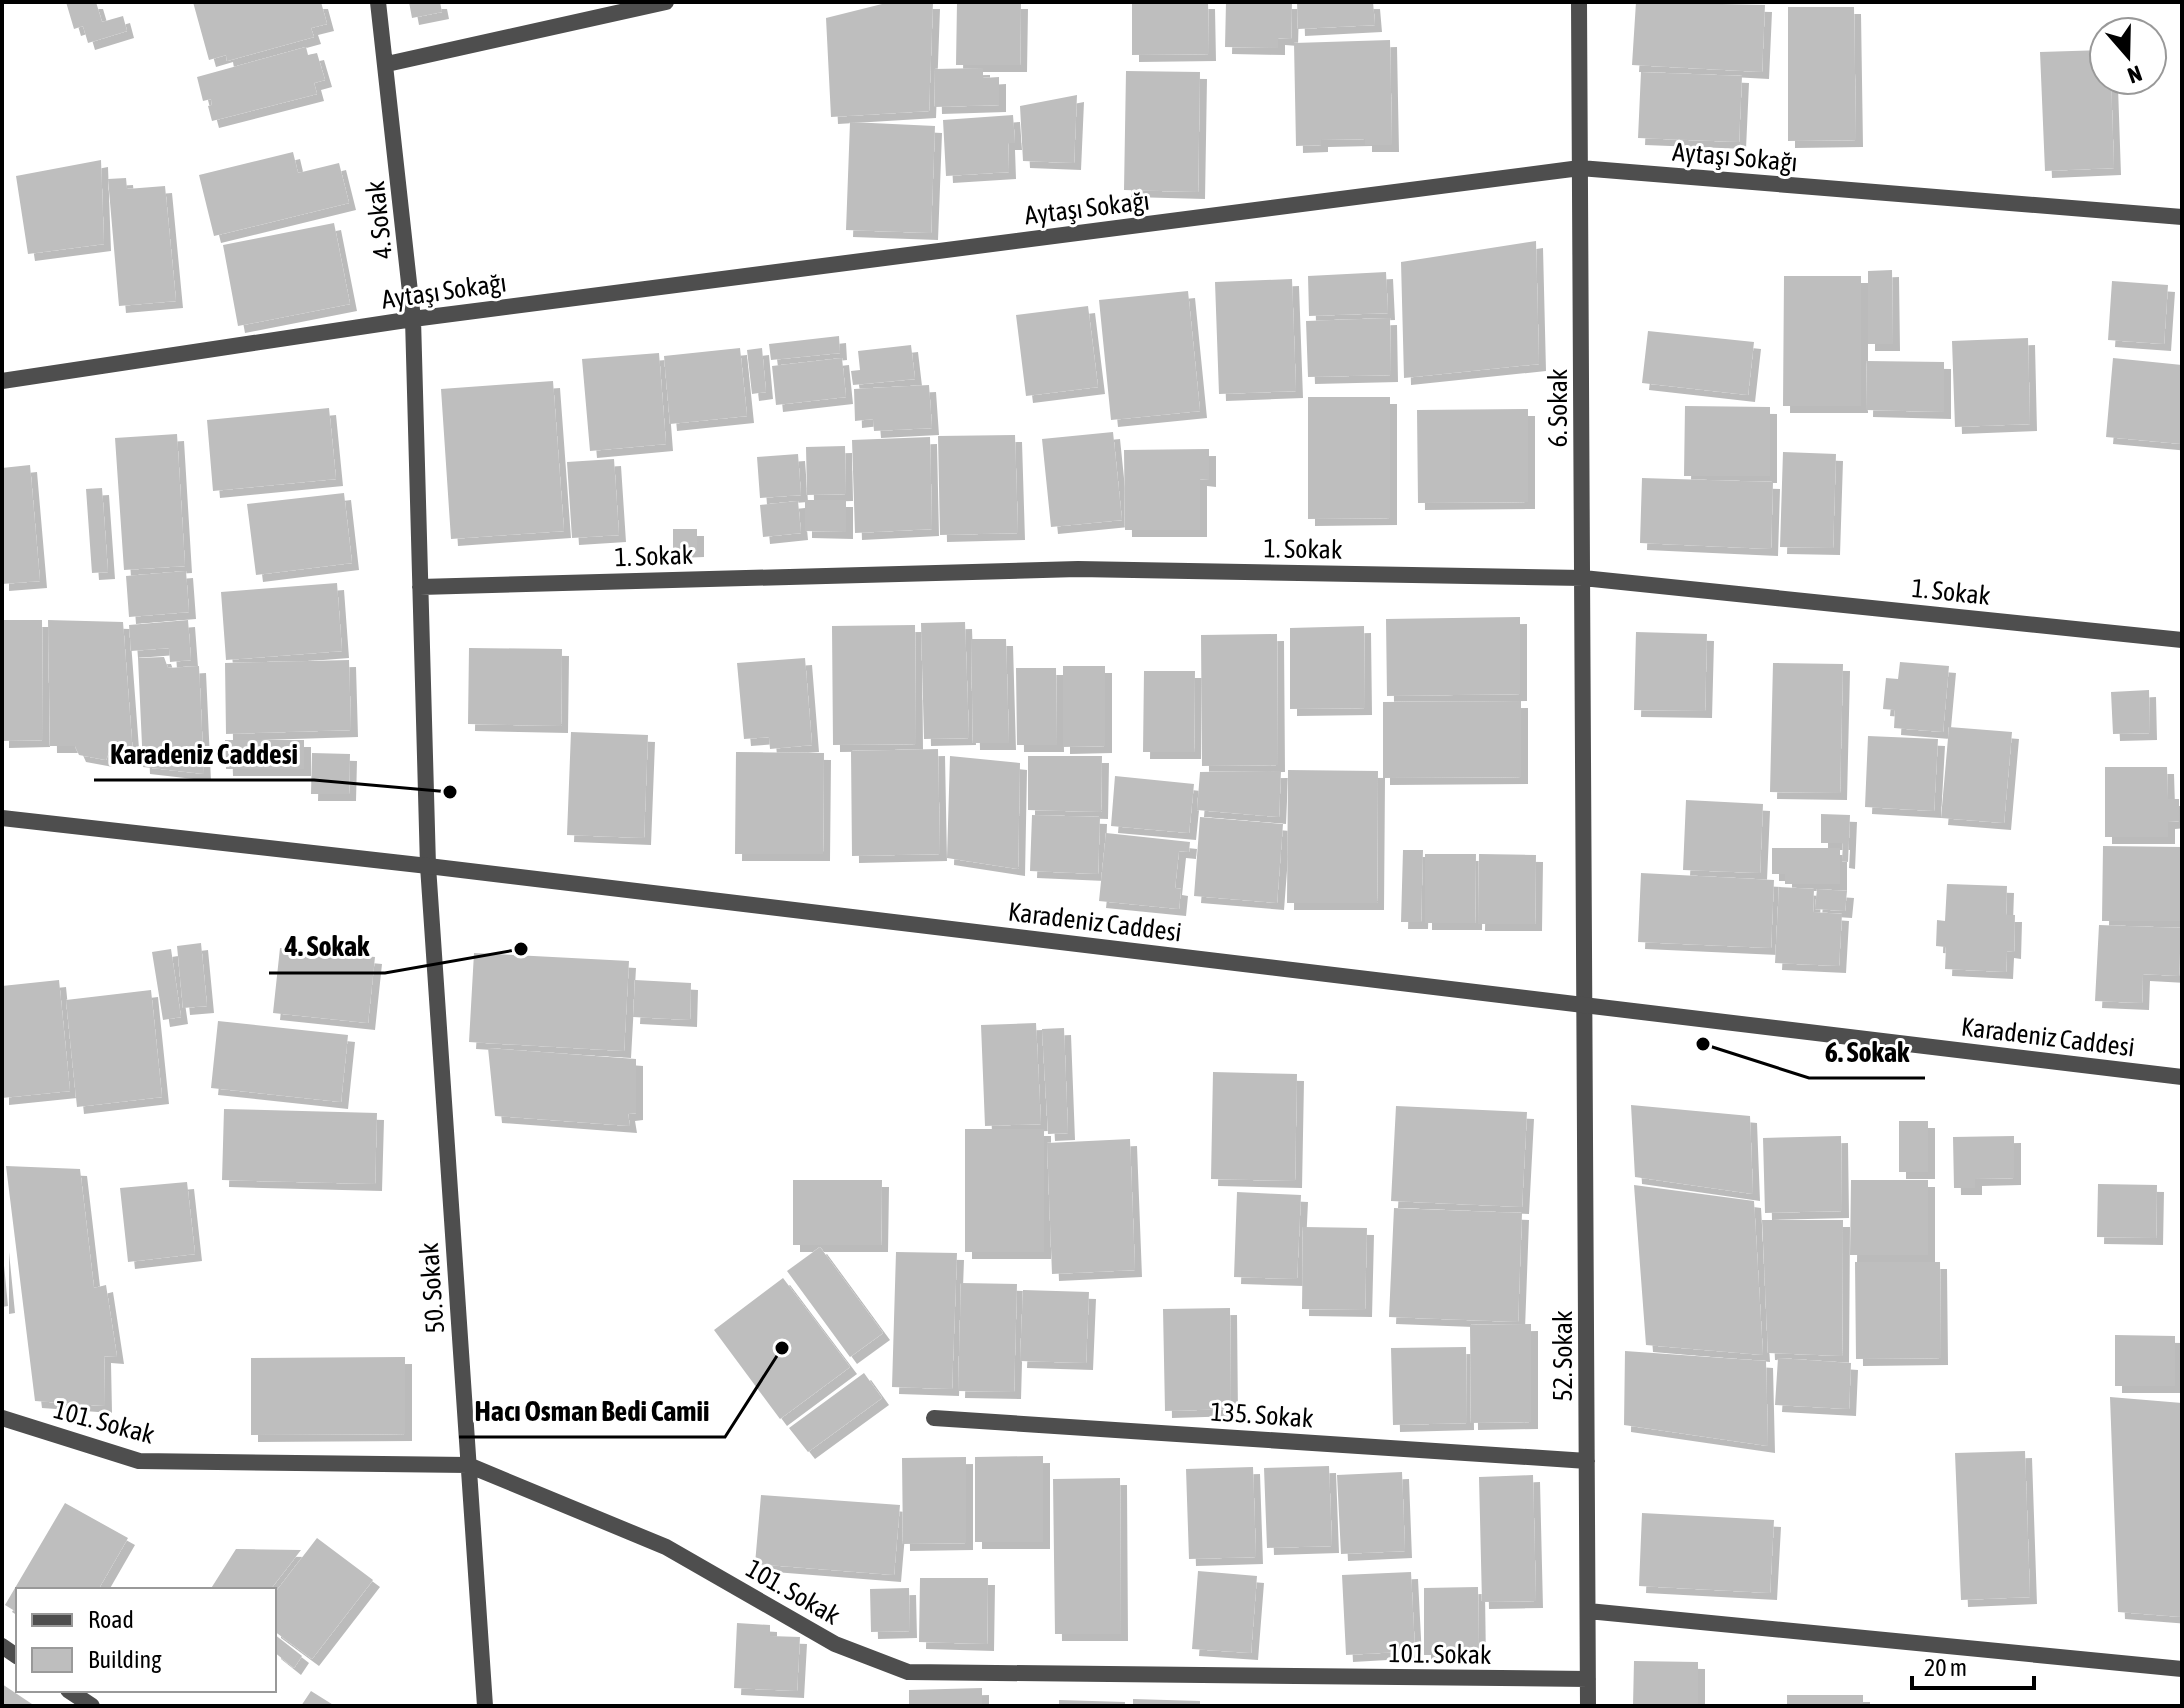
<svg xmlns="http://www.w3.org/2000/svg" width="2184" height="1708" font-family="'Asap Condensed',sans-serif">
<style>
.building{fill:#bebebe;filter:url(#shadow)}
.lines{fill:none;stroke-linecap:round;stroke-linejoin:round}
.minor{stroke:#4e4e4e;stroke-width:16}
.tertiary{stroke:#4e4e4e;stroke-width:16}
.labels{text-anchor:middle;stroke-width:6;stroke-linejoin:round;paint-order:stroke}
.street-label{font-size:26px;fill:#000;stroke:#fff}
.leader{fill:none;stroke:#000;stroke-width:3}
.callout-dot{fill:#000;stroke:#fff;stroke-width:3}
.callout-label{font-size:28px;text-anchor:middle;font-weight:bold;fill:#000;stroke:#fff;stroke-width:6;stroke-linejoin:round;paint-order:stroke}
</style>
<defs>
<filter id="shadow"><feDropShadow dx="7" dy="7" stdDeviation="0" flood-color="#0004"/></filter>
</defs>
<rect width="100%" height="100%" fill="#fff"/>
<path class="building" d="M 66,2 L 96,2 L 102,22 L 123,16 L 127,31 L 88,43 L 83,26 L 74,29 Z
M 193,2 L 321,2 L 327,24 L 311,28 L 314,37 L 227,61 L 226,55 L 209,60 Z
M 409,2 L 440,2 L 442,12 L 412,18 Z
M 890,2 L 933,2 L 929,111 L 831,117 L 826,18 Z
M 957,2 L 1021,2 L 1020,65 L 956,65 Z
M 1132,2 L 1208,2 L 1209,54 L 1132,55 Z
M 1226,2 L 1292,2 L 1291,39 L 1278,38 L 1278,48 L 1225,47 Z
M 1297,2 L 1373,2 L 1375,25 L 1298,29 Z
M 1636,2 L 1765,5 L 1762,72 L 1632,65 Z
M 1788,7 L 1854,7 L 1856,140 L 1788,141 Z
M 1390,40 L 1392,145 L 1365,145 L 1365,139 L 1321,140 L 1321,145 L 1296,146 L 1294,43 Z
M 306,47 L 308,55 L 317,53 L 325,80 L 314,83 L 317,94 L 212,121 L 208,106 L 212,105 L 211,99 L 203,101 L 197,77 Z
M 2104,50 L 2104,80 L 2111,80 L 2114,168 L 2045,171 L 2040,52 Z
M 983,68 L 983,78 L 999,77 L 999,105 L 935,107 L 934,69 Z
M 1126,71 L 1200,72 L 1198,192 L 1124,190 Z
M 1641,72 L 1742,76 L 1739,142 L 1638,138 Z
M 1077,95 L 1074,163 L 1023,161 L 1020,106 Z
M 1013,115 L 1015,143 L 1008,143 L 1009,172 L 946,176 L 943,120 Z
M 850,122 L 935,126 L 931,233 L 846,230 Z
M 293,152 L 298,173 L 339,163 L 349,203 L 214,236 L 199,175 Z
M 101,160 L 104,244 L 28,254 L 16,176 Z
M 126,178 L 127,189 L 165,186 L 176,301 L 119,306 L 108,179 Z
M 334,223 L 350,304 L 238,326 L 223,245 Z
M 1536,241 L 1539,364 L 1404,378 L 1401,262 Z
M 1892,270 L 1893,344 L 1868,344 L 1868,271 Z
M 1386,272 L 1388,313 L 1309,316 L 1308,276 Z
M 1784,276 L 1861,276 L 1861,406 L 1783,406 Z
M 1292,279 L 1296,391 L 1219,394 L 1215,282 Z
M 2112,281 L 2168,285 L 2164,344 L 2108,340 Z
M 1188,291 L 1200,411 L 1111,420 L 1099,300 Z
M 1088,306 L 1098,387 L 1026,396 L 1016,315 Z
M 1390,318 L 1391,375 L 1308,377 L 1306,321 Z
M 1648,331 L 1754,342 L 1748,395 L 1642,383 Z
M 839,336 L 840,353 L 771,360 L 769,344 Z
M 2028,338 L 2030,424 L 1955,427 L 1952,341 Z
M 911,345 L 915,379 L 853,385 L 851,371 L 860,370 L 858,351 Z
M 740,348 L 747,416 L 670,424 L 664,356 Z
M 762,348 L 766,392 L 752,394 L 747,350 Z
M 659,353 L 666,444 L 590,451 L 582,359 Z
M 842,358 L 846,397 L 776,405 L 772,366 Z
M 2113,358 L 2182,365 L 2182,444 L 2106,437 Z
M 1867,361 L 1944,362 L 1944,412 L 1866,410 Z
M 553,381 L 564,531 L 451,539 L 441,389 Z
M 929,385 L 932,428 L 874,431 L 873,419 L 855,421 L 854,389 Z
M 1308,397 L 1390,397 L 1390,518 L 1308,519 Z
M 1685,406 L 1770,407 L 1770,476 L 1684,476 Z
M 329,408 L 336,479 L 213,491 L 207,420 Z
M 1528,409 L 1528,502 L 1418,503 L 1417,410 Z
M 1113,432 L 1122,520 L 1051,527 L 1042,439 Z
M 177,434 L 185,566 L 124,570 L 115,438 Z
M 1015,435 L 1018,533 L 940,535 L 938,436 Z
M 930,437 L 932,529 L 855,533 L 852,440 Z
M 845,446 L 846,494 L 807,495 L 806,447 Z
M 1209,449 L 1209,480 L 1200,479 L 1200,530 L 1125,530 L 1124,450 Z
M 1783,452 L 1836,454 L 1833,548 L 1780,547 Z
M 798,454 L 801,495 L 760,498 L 757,457 Z
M 614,459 L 619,535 L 572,538 L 567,462 Z
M 30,465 L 40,581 L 2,584 L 2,468 Z
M 1642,478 L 1773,482 L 1771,549 L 1640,543 Z
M 102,488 L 108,572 L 92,573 L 86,489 Z
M 344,493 L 352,563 L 256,575 L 247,504 Z
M 805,500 L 846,500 L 846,532 L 805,531 Z
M 798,501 L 801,533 L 763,537 L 760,505 Z
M 673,529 L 697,529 L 697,550 L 673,551 Z
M 186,571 L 189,612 L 129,617 L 126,576 Z
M 337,583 L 342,651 L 226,660 L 221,592 Z
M 1520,617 L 1520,694 L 1387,696 L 1386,619 Z
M 2,620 L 42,620 L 43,740 L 2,741 Z
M 48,620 L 123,622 L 133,755 L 109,752 L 106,760 L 79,755 L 75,746 L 50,746 Z
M 188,620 L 191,660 L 170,662 L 169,648 L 131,651 L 129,625 Z
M 965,622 L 969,738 L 924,739 L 921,623 Z
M 915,625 L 916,744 L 833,745 L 832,626 Z
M 1364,626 L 1365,708 L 1290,709 L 1290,628 Z
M 1636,632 L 1707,634 L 1705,711 L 1634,710 Z
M 1277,634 L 1278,765 L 1202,766 L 1201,635 Z
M 971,639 L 1006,639 L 1009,743 L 973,743 Z
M 469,648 L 562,649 L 561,726 L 468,724 Z
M 164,657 L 168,668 L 199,666 L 204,774 L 143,767 L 138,658 Z
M 805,658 L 812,745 L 770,749 L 769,737 L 744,739 L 737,663 Z
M 349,660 L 351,730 L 226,734 L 225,663 Z
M 1900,662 L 1949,666 L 1943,732 L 1894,728 L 1895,710 L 1883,709 L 1886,678 L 1898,679 Z
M 1773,663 L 1843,664 L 1840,793 L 1770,792 Z
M 1063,666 L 1105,666 L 1105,746 L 1063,747 Z
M 1016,668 L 1056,668 L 1057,745 L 1017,745 Z
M 1144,671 L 1195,671 L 1194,752 L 1143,752 Z
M 2149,690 L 2150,733 L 2113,734 L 2111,692 Z
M 1521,701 L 1521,777 L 1383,778 L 1383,702 Z
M 1949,727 L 2012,732 L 2004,823 L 1941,818 Z
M 571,732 L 648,735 L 644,838 L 567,835 Z
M 1868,736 L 1938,739 L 1934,811 L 1865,807 Z
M 225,740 L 304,740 L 304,769 L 226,769 Z
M 938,749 L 940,854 L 852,856 L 851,751 Z
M 736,752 L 824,753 L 823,854 L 735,854 Z
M 312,753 L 350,754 L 349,794 L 311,794 Z
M 950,756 L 1020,763 L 1018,869 L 947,858 Z
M 1028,756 L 1102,756 L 1101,812 L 1028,810 Z
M 2105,767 L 2167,767 L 2168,799 L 2179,799 L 2179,821 L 2168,822 L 2168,837 L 2105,837 Z
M 1288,770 L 1378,771 L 1377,903 L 1287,903 Z
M 1281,771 L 1279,817 L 1197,810 L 1200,772 Z
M 1115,776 L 1194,784 L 1189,833 L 1111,826 Z
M 1686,800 L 1763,804 L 1760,873 L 1683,870 Z
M 1821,814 L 1850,815 L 1848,862 L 1842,861 L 1843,843 L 1821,843 Z
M 1032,815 L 1100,817 L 1098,874 L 1030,871 Z
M 1200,817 L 1283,824 L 1277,903 L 1194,896 Z
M 1106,833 L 1190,842 L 1189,852 L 1179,851 L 1175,888 L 1181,889 L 1179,909 L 1099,901 Z
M 2103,846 L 2182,847 L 2182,921 L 2102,921 Z
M 1772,848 L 1840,848 L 1840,884 L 1785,884 L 1785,874 L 1772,874 Z
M 1403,850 L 1423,850 L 1421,922 L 1401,922 Z
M 1425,854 L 1476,854 L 1475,923 L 1425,923 Z
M 1479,854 L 1536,855 L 1535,924 L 1478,924 Z
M 1641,873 L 1774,880 L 1771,948 L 1638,942 Z
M 1947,884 L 2007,886 L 2006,915 L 2015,915 L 2014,952 L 2007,951 L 2006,972 L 1945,969 L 1946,947 L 1936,946 L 1937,920 L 1945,921 Z
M 1779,887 L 1814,889 L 1813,912 L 1842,914 L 1839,966 L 1775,963 Z
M 1817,889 L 1847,891 L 1845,911 L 1815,909 Z
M 2099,925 L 2181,928 L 2179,976 L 2143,974 L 2142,1003 L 2095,1001 Z
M 201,943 L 207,1006 L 183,1008 L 177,946 Z
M 280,948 L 375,957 L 368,1023 L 273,1013 Z
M 171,949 L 181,1017 L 163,1020 L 152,952 Z
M 474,953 L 629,961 L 624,1051 L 469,1042 Z
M 59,980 L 70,1091 L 2,1098 L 2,986 Z
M 635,980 L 691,983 L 690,1020 L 633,1017 Z
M 151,990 L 162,1097 L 77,1107 L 66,1000 Z
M 218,1021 L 348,1035 L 341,1102 L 211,1088 Z
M 1036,1023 L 1041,1124 L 985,1126 L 981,1025 Z
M 1064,1028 L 1068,1133 L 1048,1134 L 1042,1029 Z
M 488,1048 L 636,1059 L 636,1113 L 628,1114 L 630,1126 L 495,1116 Z
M 1213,1072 L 1297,1074 L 1295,1181 L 1211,1179 Z
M 1631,1105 L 1750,1116 L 1753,1194 L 1635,1177 Z
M 1396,1106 L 1527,1112 L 1522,1207 L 1391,1201 Z
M 224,1109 L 377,1113 L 375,1184 L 222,1180 Z
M 1899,1121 L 1928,1121 L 1928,1172 L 1899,1172 Z
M 965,1129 L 1044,1129 L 1044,1252 L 965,1252 Z
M 1841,1136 L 1842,1211 L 1765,1213 L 1763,1138 Z
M 2014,1136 L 2014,1178 L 1975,1179 L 1975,1188 L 1954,1188 L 1953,1137 Z
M 1130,1139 L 1135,1270 L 1052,1274 L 1047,1143 Z
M 6,1166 L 80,1169 L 94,1288 L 106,1285 L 117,1357 L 104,1356 L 105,1406 L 35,1401 Z
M 793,1180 L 882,1180 L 881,1245 L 793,1245 Z
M 1851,1180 L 1928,1180 L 1928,1255 L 1850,1255 Z
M 187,1182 L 195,1254 L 128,1262 L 120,1188 Z
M 2098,1184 L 2157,1185 L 2156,1238 L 2097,1237 Z
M 1634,1185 L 1754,1201 L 1763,1355 L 1646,1345 Z
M 1237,1192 L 1301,1195 L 1297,1279 L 1234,1277 Z
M 1394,1208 L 1522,1213 L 1518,1322 L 1389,1317 Z
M 1762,1220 L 1843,1220 L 1842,1356 L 1768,1353 Z
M 1303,1227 L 1367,1228 L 1365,1310 L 1302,1309 Z
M 2,1245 L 8,1306 L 2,1307 Z
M 820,1247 L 883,1333 L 850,1357 L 787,1271 Z
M 896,1252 L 957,1253 L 952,1389 L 892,1387 Z
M 1855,1262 L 1940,1262 L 1941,1358 L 1856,1359 Z
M 783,1278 L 850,1367 L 780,1419 L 714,1330 Z
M 961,1283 L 1017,1284 L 1014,1392 L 958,1391 Z
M 1023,1290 L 1089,1292 L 1086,1363 L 1020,1361 Z
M 1230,1308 L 1231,1409 L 1165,1411 L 1163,1309 Z
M 1531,1324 L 1531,1422 L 1471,1423 L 1470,1325 Z
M 2115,1335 L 2175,1336 L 2175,1386 L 2115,1386 Z
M 1466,1347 L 1467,1423 L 1393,1425 L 1391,1348 Z
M 1625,1351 L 1766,1361 L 1768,1446 L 1624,1425 Z
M 405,1357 L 405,1434 L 251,1435 L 251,1358 Z
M 1778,1358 L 1851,1363 L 1849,1409 L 1775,1405 Z
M 864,1373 L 882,1398 L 808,1452 L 789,1428 Z
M 2110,1397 L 2182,1403 L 2182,1617 L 2118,1612 Z
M 2025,1451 L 2030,1597 L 1961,1600 L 1955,1453 Z
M 1043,1456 L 1043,1542 L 975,1542 L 975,1457 Z
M 966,1457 L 966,1543 L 903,1544 L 902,1458 Z
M 1329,1466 L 1332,1546 L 1267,1548 L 1264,1468 Z
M 1253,1467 L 1256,1557 L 1189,1559 L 1186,1469 Z
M 1402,1472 L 1405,1551 L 1341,1554 L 1337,1475 Z
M 1533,1475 L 1536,1601 L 1482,1602 L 1479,1477 Z
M 1120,1478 L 1121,1634 L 1055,1634 L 1053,1479 Z
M 761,1495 L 900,1505 L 894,1575 L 755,1564 Z
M 65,1503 L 128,1538 L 98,1590 L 18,1590 L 18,1613 L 5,1605 Z
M 1642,1513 L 1774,1520 L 1770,1593 L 1639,1586 Z
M 317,1538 L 373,1580 L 312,1659 L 274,1631 L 274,1594 Z
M 236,1549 L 301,1550 L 270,1590 L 210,1590 Z
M 1198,1571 L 1257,1576 L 1251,1653 L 1192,1649 Z
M 1411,1572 L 1415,1651 L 1346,1655 L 1342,1575 Z
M 920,1578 L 988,1578 L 987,1644 L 919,1642 Z
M 1478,1587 L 1479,1655 L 1424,1655 L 1424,1588 Z
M 909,1588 L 910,1631 L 871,1632 L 870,1589 Z
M 737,1623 L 770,1625 L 770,1636 L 800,1637 L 797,1691 L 734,1688 Z
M 274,1634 L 302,1656 L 294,1668 L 274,1652 Z
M 1634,1661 L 1698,1662 L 1698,1706 L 1633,1706 Z
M 2,1684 L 35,1706 L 2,1706 Z
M 982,1688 L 982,1706 L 909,1706 L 909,1690 Z
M 311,1691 L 335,1706 L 301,1706 Z
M 1787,1695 L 1863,1695 L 1863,1706 L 1787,1706 Z
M 1133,1699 L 1200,1701 L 1200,1706 L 1133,1706 Z
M 1059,1700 L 1125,1702 L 1125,1706 L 1059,1706 Z"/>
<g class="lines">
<path class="minor" d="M 378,2 L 413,319 L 428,866 L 485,1706
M 1579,2 L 1588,1706
M 387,64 L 666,2
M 2,381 L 413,319 L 1580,168 L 2182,217
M 420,587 L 1078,569 L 1583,578 L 2182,640
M 2,1418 L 139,1461 L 468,1465 L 666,1547 L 835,1644 L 908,1672 L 1588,1679
M 934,1418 L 1587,1461
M 1588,1611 L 2182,1669
M 2,1646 L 18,1657
M 68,1690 L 92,1706"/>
<path class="tertiary" d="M 2,818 L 428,866 L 2182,1077"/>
</g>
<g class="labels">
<g class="street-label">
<text transform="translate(1735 157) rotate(5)" y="9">Aytaşı Sokağı</text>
<text transform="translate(1087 208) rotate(-7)" y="9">Aytaşı Sokağı</text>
<text transform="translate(379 220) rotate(-96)" y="9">4. Sokak</text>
<text transform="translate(444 291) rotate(-8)" y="9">Aytaşı Sokağı</text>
<text transform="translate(1558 408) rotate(-90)" y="9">6. Sokak</text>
<text transform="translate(1303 549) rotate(1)" y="9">1. Sokak</text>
<text transform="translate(654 556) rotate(-2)" y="9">1. Sokak</text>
<text transform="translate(1951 592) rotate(6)" y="9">1. Sokak</text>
<text transform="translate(1095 922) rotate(7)" y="9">Karadeniz Caddesi</text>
<text transform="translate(2048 1037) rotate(7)" y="9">Karadeniz Caddesi</text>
<text transform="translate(432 1288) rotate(-94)" y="9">50. Sokak</text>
<text transform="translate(1563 1356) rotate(-90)" y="9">52. Sokak</text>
<text transform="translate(1262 1415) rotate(4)" y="9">135. Sokak</text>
<text transform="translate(104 1422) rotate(15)" y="9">101. Sokak</text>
<text transform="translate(793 1592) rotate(30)" y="9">101. Sokak</text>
<text transform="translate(1440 1654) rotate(1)" y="9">101. Sokak</text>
</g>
</g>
<path class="leader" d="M450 792L314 780H94M521 949L385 973H269M1703 1044L1809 1078H1925M782 1348L725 1437H459"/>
<g class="callout-dot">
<circle cx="450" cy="792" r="8"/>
<circle cx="521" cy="949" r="8"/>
<circle cx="1703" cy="1044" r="8"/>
<circle cx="782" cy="1348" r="8"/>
</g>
<g class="callout-label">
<text x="204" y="764">Karadeniz Caddesi</text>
<text x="327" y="956">4. Sokak</text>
<text x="1867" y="1062">6. Sokak</text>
<text x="592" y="1421">Hacı Osman Bedi Camii</text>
</g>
<rect width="2184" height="1708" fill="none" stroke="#000000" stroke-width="8"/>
<rect x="16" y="1588" width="260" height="104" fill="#ffffff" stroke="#999999" stroke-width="2"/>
<rect x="32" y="1614" width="40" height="12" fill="#4e4e4e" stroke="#999999" stroke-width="2"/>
<text x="88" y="1628" font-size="24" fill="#000000">Road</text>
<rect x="32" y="1648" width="40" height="24" fill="#bebebe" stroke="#999999" stroke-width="2"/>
<text x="88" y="1668" font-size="24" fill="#000000">Building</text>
<g transform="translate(2128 56) rotate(160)"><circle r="38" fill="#ffffff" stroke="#999999" stroke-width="2"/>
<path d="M0-6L14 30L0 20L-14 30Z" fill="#000000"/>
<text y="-12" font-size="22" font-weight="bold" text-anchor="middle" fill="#000000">N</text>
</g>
<path d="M1912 1676v12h122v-12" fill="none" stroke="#000000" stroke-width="4"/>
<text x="1924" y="1676" font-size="24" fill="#000000" stroke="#ffffff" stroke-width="6" paint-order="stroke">20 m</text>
</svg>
